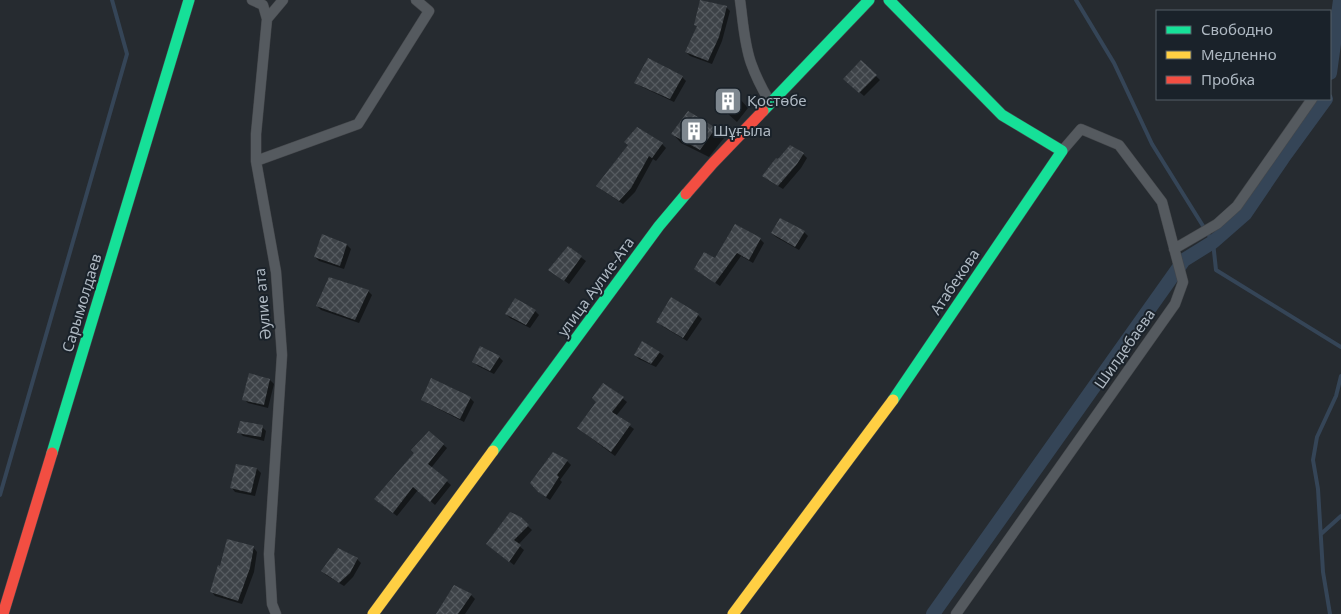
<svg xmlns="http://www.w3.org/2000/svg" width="1341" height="614" font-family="'Noto Sans',sans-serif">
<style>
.shadow{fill:#0007}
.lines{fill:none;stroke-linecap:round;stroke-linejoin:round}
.stream{stroke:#354557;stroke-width:4}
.canal{stroke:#354557;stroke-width:14}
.building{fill:url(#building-cross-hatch)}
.street-casing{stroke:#44474b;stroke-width:11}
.fast-casing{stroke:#44474b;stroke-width:12}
.slow-casing{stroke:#44474b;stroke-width:12}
.jam-casing{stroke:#44474b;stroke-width:12}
.street{stroke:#555a5f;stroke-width:10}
.fast{stroke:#16e098;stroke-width:11}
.slow{stroke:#ffcf43;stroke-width:11}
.jam{stroke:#f24e42;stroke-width:11}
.labels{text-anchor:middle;stroke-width:4;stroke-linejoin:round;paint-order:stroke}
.poi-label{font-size:15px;fill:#aeb8c2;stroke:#1a222a;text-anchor:start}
.street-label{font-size:15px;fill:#aeb8c2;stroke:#1a222a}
</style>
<defs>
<pattern id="building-cross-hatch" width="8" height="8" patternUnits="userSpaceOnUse" patternTransform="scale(1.25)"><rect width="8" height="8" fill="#3d4247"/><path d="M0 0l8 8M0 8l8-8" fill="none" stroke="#565b60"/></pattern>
</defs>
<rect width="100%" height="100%" fill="#262b30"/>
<path class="shadow" d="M 726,7 L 730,11 L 722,41 L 712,64 L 690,56 L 686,52 L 698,27 Z
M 861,62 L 880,80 L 864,96 L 845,79 Z
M 682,77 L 686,81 L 674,102 L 640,86 L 636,82 Z
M 728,91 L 740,99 L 748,108 L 737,122 L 717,104 Z
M 688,113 L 715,129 L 724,138 L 709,157 L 681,143 L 673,134 Z
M 638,128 L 662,144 L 666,148 L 656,161 L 653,159 L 635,192 L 623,204 L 602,190 Z
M 790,146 L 803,154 L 807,158 L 801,168 L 783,189 L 768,180 L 764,176 L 779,161 Z
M 804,232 L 808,236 L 799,250 L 776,237 L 772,233 Z
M 760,239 L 764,243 L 753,263 L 741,256 L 720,286 L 695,269 Z
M 347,245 L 351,249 L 344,269 L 319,261 L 315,257 Z
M 568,248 L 586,261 L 569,284 L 554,273 Z
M 368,291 L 372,295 L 359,323 L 321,310 L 317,306 Z
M 535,311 L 539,315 L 530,328 L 510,318 L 506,314 Z
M 698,315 L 702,319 L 687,341 L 662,326 L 658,322 Z
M 642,343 L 660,353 L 664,356 L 656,367 L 639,359 L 635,355 Z
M 499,357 L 503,361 L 494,374 L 478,366 L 474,362 Z
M 270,380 L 274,384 L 268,408 L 248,403 L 244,399 Z
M 604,384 L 627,402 L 616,416 L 634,429 L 615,456 L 583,432 L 597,402 Z
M 470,398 L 474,402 L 464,422 L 427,403 L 423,399 Z
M 262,427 L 266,431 L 264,441 L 243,436 L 239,432 Z
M 429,432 L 447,448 L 431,468 L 451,485 L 435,505 L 418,490 L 397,516 L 380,503 L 416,453 Z
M 567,461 L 571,465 L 560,480 L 562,482 L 550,500 L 544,496 L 531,483 Z
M 237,465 L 257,469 L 261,473 L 255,496 L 235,492 L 231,487 Z
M 520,519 L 532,530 L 518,545 L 524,550 L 514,565 L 487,544 Z
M 253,547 L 257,552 L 254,572 L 242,604 L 215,596 L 211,591 Z
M 357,559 L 361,563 L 353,577 L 344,586 L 326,575 L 322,571 Z
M 471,595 L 475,599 L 465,614 L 438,614 Z"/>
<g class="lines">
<path class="stream" d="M 1076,0 L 1114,63 L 1152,144 L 1213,242 L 1216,270 L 1341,347
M 0,495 L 127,54 L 112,0
M 1321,534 L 1341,516
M 1330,614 L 1323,572 L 1318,489 L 1313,460 L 1317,437 L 1336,396 L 1341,376"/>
<path class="canal" d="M 1330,73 L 1340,0
M 933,614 L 1184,260 L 1213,242 L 1245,214 L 1283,158 L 1326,99"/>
</g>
<path class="building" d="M 700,0 L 727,6 L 719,37 L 708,61 L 685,52 L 697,26 L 694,25 Z
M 648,58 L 683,76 L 670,99 L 634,83 Z
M 861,60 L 877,75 L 859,93 L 843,79 Z
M 728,89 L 741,98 L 728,115 L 715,104 Z
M 688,111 L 716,128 L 700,150 L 671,134 Z
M 637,127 L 663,143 L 652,158 L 649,156 L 631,188 L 619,201 L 596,186 L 628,145 L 624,142 Z
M 790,145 L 804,153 L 797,164 L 778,186 L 762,176 L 776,158 L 778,159 Z
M 780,218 L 805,231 L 795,247 L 771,233 Z
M 735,224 L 761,238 L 749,260 L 737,253 L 715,283 L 694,269 L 704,252 L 715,258 Z
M 322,234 L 347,244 L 340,266 L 314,257 Z
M 568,246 L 582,256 L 564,281 L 548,270 Z
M 329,277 L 369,290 L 355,320 L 316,306 Z
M 671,297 L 699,314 L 683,338 L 656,322 Z
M 515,298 L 536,310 L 526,325 L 505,314 Z
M 642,341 L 660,352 L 651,364 L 634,355 Z
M 480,346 L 500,356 L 490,371 L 472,362 Z
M 249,373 L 270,379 L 264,405 L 242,400 Z
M 431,378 L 471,397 L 460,419 L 421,400 Z
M 603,383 L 624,397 L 612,412 L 631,424 L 611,452 L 577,428 L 596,402 L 592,398 Z
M 240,421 L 263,425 L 261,437 L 237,433 Z
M 429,431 L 444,444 L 428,464 L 448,480 L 430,502 L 413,487 L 393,513 L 374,499 L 414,453 L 411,450 Z
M 553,452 L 568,460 L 557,475 L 559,477 L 546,497 L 538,492 L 530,483 Z
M 236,464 L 257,468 L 251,493 L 230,488 Z
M 510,512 L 521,517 L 529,525 L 514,540 L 521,545 L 509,562 L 486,544 Z
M 227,539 L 254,546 L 250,568 L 238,601 L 210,592 L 218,565 L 220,566 Z
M 338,548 L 358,558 L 350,573 L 339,583 L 321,571 Z
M 454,585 L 472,594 L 458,614 L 436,614 Z"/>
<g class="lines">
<g class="street-casing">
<path id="street" d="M 252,0 L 263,5 L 267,19 L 256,134 L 256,161 L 276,272 L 282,355 L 269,554 L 272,604 L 276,614
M 740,0 C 743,21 744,43 751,63 C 756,77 762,89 770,102
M 267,19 L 283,0
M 256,161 L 358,124 L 429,11 L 416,0
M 1174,249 L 1217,224 L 1237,206 L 1312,99
M 956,614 L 1175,304 L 1183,282 L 1162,202 L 1119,145 L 1081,129 L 1062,151"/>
</g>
<g class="fast-casing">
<path id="fast" d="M 889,0 L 1002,115 L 1062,151 L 893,400
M 763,111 L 869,0
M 493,451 L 659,226 L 686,194
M 52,453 L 189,0"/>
</g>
<g class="slow-casing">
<path id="slow" d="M 373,614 L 493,451
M 733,614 L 893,400"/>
</g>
<g class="jam-casing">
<path id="jam" d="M 686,194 L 713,163 L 763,111
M 3,614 L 52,453"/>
</g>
<use href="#street" class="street"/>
<use href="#fast" class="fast"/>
<use href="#slow" class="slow"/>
<use href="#jam" class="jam"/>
</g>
<defs>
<g id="building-square" transform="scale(1.4375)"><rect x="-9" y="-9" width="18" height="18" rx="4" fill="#7e878f" stroke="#1a222a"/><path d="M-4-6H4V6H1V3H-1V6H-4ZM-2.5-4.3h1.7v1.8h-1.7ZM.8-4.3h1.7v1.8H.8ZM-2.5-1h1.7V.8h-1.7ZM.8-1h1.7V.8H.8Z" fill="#fff"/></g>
</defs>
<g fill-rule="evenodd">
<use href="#building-square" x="728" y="101"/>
<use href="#building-square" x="694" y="131"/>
</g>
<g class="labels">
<g class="poi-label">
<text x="747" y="106">Қостөбе</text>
<text x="713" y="136">Шұғыла</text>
</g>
<g class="street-label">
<text transform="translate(955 282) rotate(-56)" y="5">Атабекова</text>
<text transform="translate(596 287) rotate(-54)" y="5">улица Аулие-Ата</text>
<text transform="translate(82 303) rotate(-73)" y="5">Сарымолдаев</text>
<text transform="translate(263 304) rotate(-95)" y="5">Әулие ата</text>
<text transform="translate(1125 349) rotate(-55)" y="5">Шилдебаева</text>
</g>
</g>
<rect x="1156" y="10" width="175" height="90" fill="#1a222a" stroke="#555e67"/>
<rect x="1166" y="26" width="25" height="8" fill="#16e098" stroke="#555e67"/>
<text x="1201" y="35" font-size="15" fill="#aeb8c2">Свободно</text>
<rect x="1166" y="51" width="25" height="8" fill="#ffcf43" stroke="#555e67"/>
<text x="1201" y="60" font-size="15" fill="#aeb8c2">Медленно</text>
<rect x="1166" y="76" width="25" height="8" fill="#f24e42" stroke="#555e67"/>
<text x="1201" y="85" font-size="15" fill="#aeb8c2">Пробка</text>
</svg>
